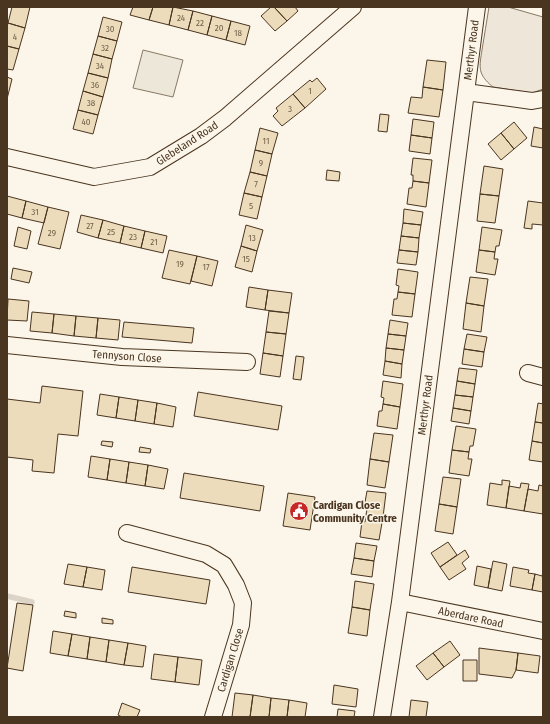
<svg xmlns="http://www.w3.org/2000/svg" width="550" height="724" font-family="'Fira Sans Condensed',sans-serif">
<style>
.green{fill:#ede6d9;stroke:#887966}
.parking{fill:#ede7d9;stroke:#887966}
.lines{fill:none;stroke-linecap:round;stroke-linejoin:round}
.stream{stroke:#dcd4c6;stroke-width:5.5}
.building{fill:#ecdcbc;stroke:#4a3520}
.street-casing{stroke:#4a3520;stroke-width:18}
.street{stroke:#fbf6e9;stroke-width:16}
.labels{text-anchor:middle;stroke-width:3;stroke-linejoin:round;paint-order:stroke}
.number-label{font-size:9px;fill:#725f47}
.street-label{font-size:11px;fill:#4a3520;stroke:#fbf6e9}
.poi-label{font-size:11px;font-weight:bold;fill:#4a3520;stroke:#fbf6e9;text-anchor:start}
</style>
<rect width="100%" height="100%" fill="#fbf6e9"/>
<path class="green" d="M 489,7 L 508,7 L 543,17 L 543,89 L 532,93 L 493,87 C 488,83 483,78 481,72 C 479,65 481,57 482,50 C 484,36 487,21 489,7 Z"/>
<path class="parking" d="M 143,50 L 183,60 L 173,97 L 133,88 Z"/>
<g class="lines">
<path class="stream" d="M 7,596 L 32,602"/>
</g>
<path class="building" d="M 12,7 L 30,7 L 25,28 L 8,23 Z
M 133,7 L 153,7 L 149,20 L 130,15 Z
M 153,7 L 173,7 L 169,25 L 149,20 Z
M 173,7 L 193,11 L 188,30 L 169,25 Z
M 271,7 L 274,7 L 287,21 L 275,31 L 261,16 Z
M 274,7 L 295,7 L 298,11 L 287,21 Z
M 193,11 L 212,16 L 207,35 L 188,30 Z
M 212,16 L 231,21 L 226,40 L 207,35 Z
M 103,17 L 122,22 L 117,41 L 98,36 Z
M 231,21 L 250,26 L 245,45 L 226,40 Z
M 8,23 L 25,28 L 19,49 L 7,46 L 7,27 Z
M 98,36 L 117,41 L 112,59 L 93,54 Z
M 7,46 L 19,49 L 13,70 L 7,69 Z
M 93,54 L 112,59 L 108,78 L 88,73 Z
M 427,60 L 446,62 L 443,90 L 423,87 Z
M 88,73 L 108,78 L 103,97 L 83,91 Z
M 7,77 L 12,79 L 7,99 Z
M 317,78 L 326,89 L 305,108 L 293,94 L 310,80 L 312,82 Z
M 423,87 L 443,90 L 439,117 L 408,113 L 411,97 L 422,98 Z
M 83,91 L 103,97 L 98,115 L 78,110 Z
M 293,94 L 305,108 L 282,126 L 273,116 L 278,111 L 276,108 Z
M 78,110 L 98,115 L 93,134 L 73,129 Z
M 380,114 L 389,115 L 387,132 L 378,131 Z
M 413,119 L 434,122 L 432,138 L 411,135 Z
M 514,122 L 527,138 L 514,149 L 501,133 Z
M 534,127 L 543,129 L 543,148 L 531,146 Z
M 260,128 L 278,133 L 272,154 L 255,150 Z
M 501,133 L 514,149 L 501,160 L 488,144 Z
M 411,135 L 432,138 L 430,154 L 409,151 Z
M 255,150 L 272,154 L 267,176 L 250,172 Z
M 413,158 L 432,160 L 429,183 L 413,181 L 413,175 L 411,175 Z
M 484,166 L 503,169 L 499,196 L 480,194 Z
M 327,170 L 340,172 L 339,181 L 326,180 Z
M 250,172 L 267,176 L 262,197 L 244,193 Z
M 413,181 L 429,183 L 426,207 L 407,204 L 409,188 L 412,188 Z
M 244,193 L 262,197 L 257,219 L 239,215 Z
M 480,194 L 499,196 L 495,223 L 477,221 Z
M 7,196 L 26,201 L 22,218 L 7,214 Z
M 26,201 L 48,207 L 44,223 L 22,218 Z
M 528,201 L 543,203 L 543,225 L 532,224 L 532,229 L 524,228 Z
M 48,207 L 69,212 L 60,249 L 38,244 Z
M 404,209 L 423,212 L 421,225 L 403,223 Z
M 81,215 L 103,220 L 98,238 L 77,232 Z
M 103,220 L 124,226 L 120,243 L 98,238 Z
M 403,223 L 421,225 L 419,238 L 401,236 Z
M 246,225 L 263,230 L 257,251 L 241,246 Z
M 124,226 L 145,231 L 141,248 L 120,243 Z
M 18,227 L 31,231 L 27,249 L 14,246 Z
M 482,227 L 502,230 L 499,246 L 496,246 L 495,252 L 479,250 Z
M 145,231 L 167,236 L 163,253 L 141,248 Z
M 401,236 L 419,238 L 418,252 L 399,250 Z
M 241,246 L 257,251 L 252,272 L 235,267 Z
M 169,250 L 197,256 L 190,284 L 162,278 Z
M 399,250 L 418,252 L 416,265 L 397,263 Z
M 479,250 L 495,252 L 494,259 L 498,259 L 495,275 L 476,272 Z
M 197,256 L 218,261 L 212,286 L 191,281 Z
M 13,268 L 32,272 L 29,283 L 11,279 Z
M 398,269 L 418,272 L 415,294 L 398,292 L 399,286 L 396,285 Z
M 470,277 L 488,279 L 484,306 L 466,303 Z
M 249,287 L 268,290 L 265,310 L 246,307 Z
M 268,290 L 292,293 L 289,313 L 265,310 Z
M 398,292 L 415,294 L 412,317 L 392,315 L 394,299 L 397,299 Z
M 8,299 L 29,301 L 27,321 L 7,320 Z
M 466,303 L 484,306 L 481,332 L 463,329 Z
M 269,311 L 289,313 L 286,334 L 266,332 Z
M 32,312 L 54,314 L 52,333 L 30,331 Z
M 54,314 L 76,316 L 74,336 L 52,333 Z
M 76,316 L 98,318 L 96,338 L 74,336 Z
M 98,318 L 120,320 L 118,340 L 96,338 Z
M 390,320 L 408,323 L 406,336 L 388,334 Z
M 124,322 L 194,328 L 192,343 L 122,337 Z
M 266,332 L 286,334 L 283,356 L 263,353 Z
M 388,334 L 406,336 L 404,350 L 386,348 Z
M 467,334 L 487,337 L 484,352 L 464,349 Z
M 386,348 L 404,350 L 402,364 L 385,361 Z
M 464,349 L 484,352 L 482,367 L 462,364 Z
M 263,353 L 283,356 L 280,377 L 260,374 Z
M 296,356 L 304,357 L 301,380 L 293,379 Z
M 385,361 L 402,364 L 401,378 L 383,375 Z
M 459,368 L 477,370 L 475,384 L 457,381 Z
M 383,381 L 403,384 L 400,407 L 383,404 L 384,398 L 381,397 Z
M 457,381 L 475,384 L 473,397 L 455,395 Z
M 42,386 L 83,391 L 78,436 L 58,434 L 54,473 L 32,471 L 33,460 L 7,457 L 7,399 L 40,403 Z
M 198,392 L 282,406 L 278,430 L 194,416 Z
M 100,394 L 119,397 L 116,418 L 97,415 Z
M 455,395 L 473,397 L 471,411 L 453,408 Z
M 119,397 L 138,400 L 135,421 L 116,418 Z
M 138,400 L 157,403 L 154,424 L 135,421 Z
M 157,403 L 176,407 L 173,427 L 154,424 Z
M 538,403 L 543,404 L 543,423 L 535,422 Z
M 383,404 L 400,407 L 397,429 L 377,426 L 379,411 L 382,411 Z
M 453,408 L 471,411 L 469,424 L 451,421 Z
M 535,422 L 543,423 L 543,443 L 532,441 Z
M 456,426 L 476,429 L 473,446 L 470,446 L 469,452 L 452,450 Z
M 374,433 L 393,435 L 389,462 L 370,459 Z
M 102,441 L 113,442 L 112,447 L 101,445 Z
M 532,441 L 543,443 L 543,462 L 529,460 Z
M 140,447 L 151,449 L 150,453 L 139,452 Z
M 452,450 L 469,452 L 468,459 L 472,459 L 469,476 L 449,473 Z
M 91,456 L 110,459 L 107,480 L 88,477 Z
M 110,459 L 129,462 L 126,483 L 107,480 Z
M 370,459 L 389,462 L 385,488 L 367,485 Z
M 129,462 L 148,465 L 145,486 L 126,483 Z
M 148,465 L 168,469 L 164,489 L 145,486 Z
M 184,473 L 264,486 L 260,511 L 180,498 Z
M 443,477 L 461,479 L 457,507 L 439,504 Z
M 502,480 L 510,481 L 506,508 L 487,505 L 490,483 L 502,485 Z
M 521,483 L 529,484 L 524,511 L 506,508 L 509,486 L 520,488 Z
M 539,485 L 543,486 L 543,514 L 524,511 L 528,489 L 538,491 Z
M 367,491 L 386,493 L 383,517 L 366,515 L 367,509 L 364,508 Z
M 288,493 L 315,497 L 310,530 L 283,526 Z
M 439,504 L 457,507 L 453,534 L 435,531 Z
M 366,515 L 383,517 L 379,540 L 360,537 L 362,521 L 365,522 Z
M 448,542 L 457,555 L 440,567 L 431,553 Z
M 356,543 L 377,546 L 374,561 L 354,558 Z
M 465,550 L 469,557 L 462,563 L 466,569 L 449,580 L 440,567 Z
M 354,558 L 374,561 L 372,577 L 351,574 Z
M 493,561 L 507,564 L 502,591 L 488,588 Z
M 68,564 L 87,567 L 83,587 L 64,584 Z
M 477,566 L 491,569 L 488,588 L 474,585 Z
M 87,567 L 105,570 L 102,590 L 83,587 Z
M 132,567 L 210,580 L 206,604 L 128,592 Z
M 513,567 L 529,570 L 528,573 L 535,574 L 532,590 L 510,586 Z
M 543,572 L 543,592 L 532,590 L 535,574 L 542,576 Z
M 355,581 L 374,584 L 370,610 L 352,607 Z
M 17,603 L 33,605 L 23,671 L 7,668 Z
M 352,607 L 370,610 L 367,636 L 348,633 Z
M 65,611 L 76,613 L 76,618 L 64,616 Z
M 102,618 L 113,620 L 113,624 L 102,623 Z
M 53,631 L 72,634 L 68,656 L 50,653 Z
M 72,634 L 90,637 L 87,659 L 68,656 Z
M 90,637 L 109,640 L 106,662 L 87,659 Z
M 109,640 L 128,643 L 124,665 L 106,662 Z
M 450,641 L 460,655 L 444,667 L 433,653 Z
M 128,643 L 146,646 L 143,667 L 124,665 Z
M 479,648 L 518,653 L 516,670 L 512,678 L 479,674 Z
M 433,653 L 444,667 L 427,680 L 416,666 Z
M 518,653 L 540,656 L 538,673 L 516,670 Z
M 154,654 L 178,657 L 175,682 L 151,679 Z
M 178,657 L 202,660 L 199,685 L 175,682 Z
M 463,660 L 477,660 L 477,681 L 463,681 Z
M 334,685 L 358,689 L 356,707 L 332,704 Z
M 235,693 L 253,695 L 250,717 L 232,717 Z
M 253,695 L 271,698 L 269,717 L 250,717 Z
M 271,698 L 289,700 L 287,717 L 269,717 Z
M 289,700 L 307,703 L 305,717 L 287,717 Z
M 411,700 L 428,702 L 426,717 L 409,717 Z
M 122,703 L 140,710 L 137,717 L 122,717 L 118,715 Z
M 338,709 L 355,711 L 354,717 L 337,717 Z"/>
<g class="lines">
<g class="street-casing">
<path id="street" d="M 466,92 L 532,101 L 543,99
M 7,157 L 94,177 L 150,167 L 201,136 L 225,118 L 353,7
M 7,345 L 122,357 L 247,362
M 528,373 L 543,377
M 127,533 L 206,554 L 224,565 L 236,585 L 243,603 L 241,625 L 213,717
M 400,602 L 543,631
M 382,717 L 400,602 L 477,7"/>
</g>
<use href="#street" class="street"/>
</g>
<defs>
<g id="civic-disc" transform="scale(1)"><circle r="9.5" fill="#c62828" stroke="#fbf6e9"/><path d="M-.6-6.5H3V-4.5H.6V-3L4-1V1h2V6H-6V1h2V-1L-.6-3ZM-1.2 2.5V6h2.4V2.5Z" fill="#fff"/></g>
</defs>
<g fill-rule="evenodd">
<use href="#civic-disc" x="299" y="511"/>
</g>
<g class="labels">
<g class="number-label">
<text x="181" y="21">24</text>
<text x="200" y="26">22</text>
<text x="219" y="31">20</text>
<text x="110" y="32">30</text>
<text x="238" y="36">18</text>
<text x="15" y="40">4</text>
<text x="105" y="51">32</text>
<text x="100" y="69">34</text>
<text x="95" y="88">36</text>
<text x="310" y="94">1</text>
<text x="91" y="106">38</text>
<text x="290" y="112">3</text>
<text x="86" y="125">40</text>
<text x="266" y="144">11</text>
<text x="261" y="166">9</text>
<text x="256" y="187">7</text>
<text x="251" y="209">5</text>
<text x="35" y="215">31</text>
<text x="90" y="229">27</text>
<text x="111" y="235">25</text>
<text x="52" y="236">29</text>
<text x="133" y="240">23</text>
<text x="252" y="241">13</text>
<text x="154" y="245">21</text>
<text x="246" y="262">15</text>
<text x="180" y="267">19</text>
<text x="206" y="270">17</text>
</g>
<g class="street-label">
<text transform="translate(471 50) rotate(-83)" y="4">Merthyr Road</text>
<text transform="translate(187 143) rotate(-33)" y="4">Glebeland Road</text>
<text transform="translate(127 356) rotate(4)" y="4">Tennyson Close</text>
<text transform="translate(425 405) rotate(-83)" y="4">Merthyr Road</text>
<text transform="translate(471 617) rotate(12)" y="4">Aberdare Road</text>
<text transform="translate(230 660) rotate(-73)" y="4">Cardigan Close</text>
</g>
<g class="poi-label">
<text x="313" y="509">Cardigan Close<tspan x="313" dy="13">Community Centre</tspan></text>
</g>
</g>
<rect width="550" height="724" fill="none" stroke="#4a3520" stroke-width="16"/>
</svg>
